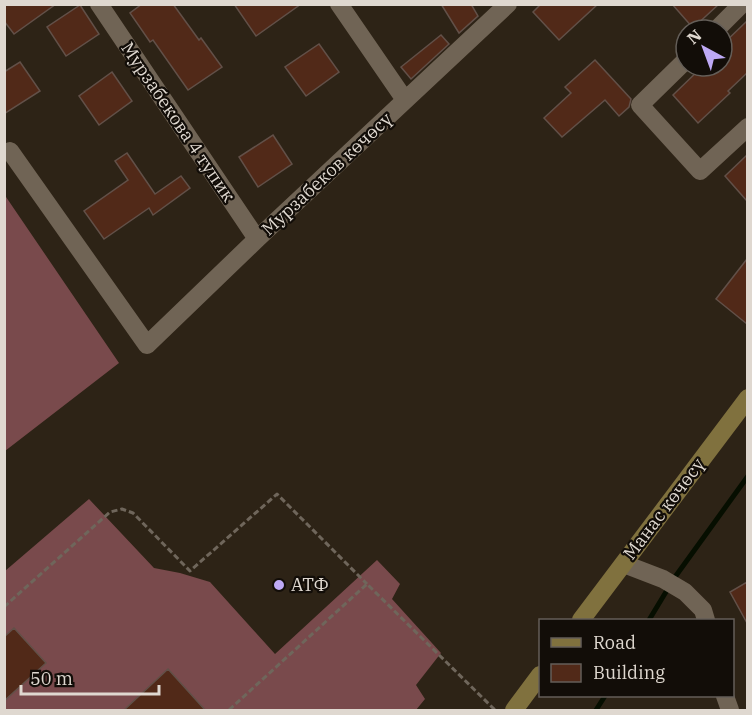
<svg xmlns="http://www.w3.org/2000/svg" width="752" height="715" font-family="'IBM Plex Serif',serif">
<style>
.forest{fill:#794a4c}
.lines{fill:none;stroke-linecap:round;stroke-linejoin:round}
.stream{stroke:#060e00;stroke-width:5}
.building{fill:#512918;stroke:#625048;stroke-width:1.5}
.path{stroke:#6f665b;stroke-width:3;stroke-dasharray:6 3;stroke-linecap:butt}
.minor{stroke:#706455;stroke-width:18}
.secondary{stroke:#80713e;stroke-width:18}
.poi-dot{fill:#bea9f5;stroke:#120d08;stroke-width:2}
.labels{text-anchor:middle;stroke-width:4.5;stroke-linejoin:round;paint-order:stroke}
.street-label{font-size:18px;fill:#dfd8d0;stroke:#120d08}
.poi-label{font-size:18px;fill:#dfd8d0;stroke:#120d08;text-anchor:start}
</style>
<rect width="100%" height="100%" fill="#2d2316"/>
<path class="forest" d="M 4,194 L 119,363 L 5,451 L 4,451 Z
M 89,499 L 154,568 L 180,573 L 210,582 L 275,654 L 377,560 L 400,584 L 392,599 L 441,653 L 416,685 L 425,699 L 416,710 L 5,710 L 5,571 Z"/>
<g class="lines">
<path class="stream" d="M 649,620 L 675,577 L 748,476
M 596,710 L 605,696"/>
</g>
<path class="building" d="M 4,4 L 56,4 L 14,34 L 4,21 Z
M 142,4 L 173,4 L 199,40 L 201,38 L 222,67 L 188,90 L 153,40 L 150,42 L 130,13 Z
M 234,4 L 301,4 L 256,36 Z
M 441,4 L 471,4 L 478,16 L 459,33 Z
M 541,4 L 598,4 L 559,40 L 533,12 Z
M 672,4 L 719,4 L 693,28 Z
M 80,5 L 99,34 L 66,56 L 47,27 Z
M 747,21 L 747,73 L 728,91 L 730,93 L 698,123 L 673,95 L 703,66 L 722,66 L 722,45 Z
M 441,35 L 449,44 L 411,79 L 401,67 Z
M 319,44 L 339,72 L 306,96 L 285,67 Z
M 595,60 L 631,99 L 629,107 L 619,116 L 605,100 L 562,137 L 544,118 L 571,93 L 565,87 Z
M 20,62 L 40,91 L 4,114 L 4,72 Z
M 112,72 L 132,101 L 99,125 L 79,96 Z
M 273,135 L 292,164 L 258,187 L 239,157 Z
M 127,153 L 155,194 L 181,176 L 190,188 L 153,215 L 149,208 L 104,239 L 84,211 L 128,180 L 115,161 Z
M 747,155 L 747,201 L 725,176 Z
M 747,259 L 747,324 L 716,299 Z
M 747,582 L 747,623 L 730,592 Z
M 14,628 L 46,663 L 4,701 L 4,637 Z
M 168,669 L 206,711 L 123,711 Z"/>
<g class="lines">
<path class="path" d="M 4,607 L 110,512 L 122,509 L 133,513 L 190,571 L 277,494 L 367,584
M 229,710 L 367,584 L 495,710"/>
<path class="minor" d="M 99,4 L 257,239
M 339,4 L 405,100
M 716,30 L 742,4
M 686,60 L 640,105 L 700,171 L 748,127
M 10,151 L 147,345 L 257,239 L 508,4
M 624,564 L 663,579 L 685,592 L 703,610 L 706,620
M 725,696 L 730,710"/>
<path class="secondary" d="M 581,620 L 748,398
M 514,710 L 540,675"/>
</g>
<circle class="poi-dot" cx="279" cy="585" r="6"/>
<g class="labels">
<g class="street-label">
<text transform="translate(178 122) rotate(56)" y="6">Мурзабекова 4 тупик</text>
<text transform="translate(327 174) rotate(-43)" y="6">Мурзабеков көчөсү</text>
<text transform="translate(664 509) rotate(-53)" y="6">Манас көчөсү</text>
</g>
<g class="poi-label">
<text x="291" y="591">АТФ</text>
</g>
</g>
<rect width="752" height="715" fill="none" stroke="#dfd8d0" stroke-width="12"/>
<rect x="539" y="619" width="195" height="78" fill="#120d08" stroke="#645e58" stroke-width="1.5"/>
<rect x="551" y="638" width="30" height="9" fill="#80713e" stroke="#645e58" stroke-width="1.5"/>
<text x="593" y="649" font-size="18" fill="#dfd8d0">Road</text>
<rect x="551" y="664" width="30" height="18" fill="#512918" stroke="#645e58" stroke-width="1.5"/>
<text x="593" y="679" font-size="18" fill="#dfd8d0">Building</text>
<g transform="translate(704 48) rotate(319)"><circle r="28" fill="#120d08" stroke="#645e58" stroke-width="1.5"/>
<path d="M0-4.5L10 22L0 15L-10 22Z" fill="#bea9f5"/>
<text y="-9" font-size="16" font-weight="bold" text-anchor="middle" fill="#dfd8d0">N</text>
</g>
<path d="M21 685v9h138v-9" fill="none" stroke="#dfd8d0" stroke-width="3"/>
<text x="30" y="685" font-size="18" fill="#dfd8d0" stroke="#120d08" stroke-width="4.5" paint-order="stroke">50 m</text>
</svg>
